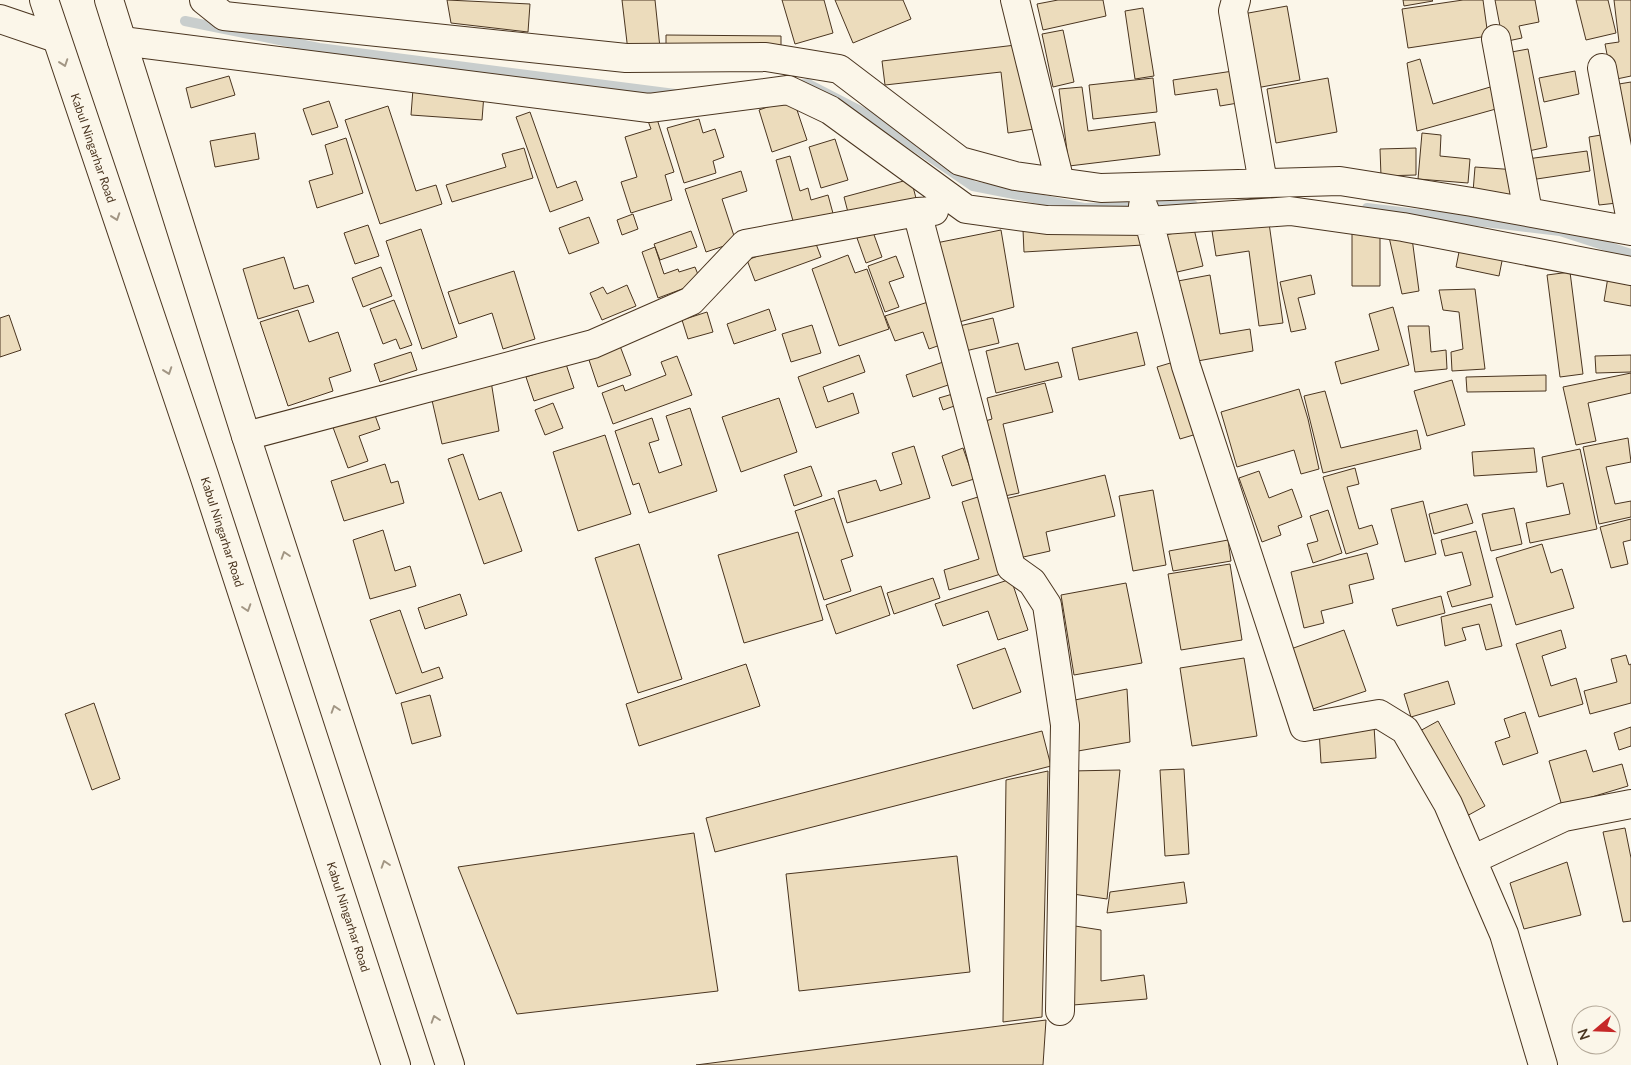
<svg xmlns="http://www.w3.org/2000/svg" width="1631" height="1065" font-family="Lato,sans-serif">
<style>
.lines{fill:none;stroke-linecap:round;stroke-linejoin:round}
.stream{stroke:#c9cecd;stroke-width:10}
.building{fill:#ecdcbc;stroke:#4a3520}
.minor-casing{stroke:#4a3520;stroke-width:30}
.trunk-casing{stroke:#4a3520;stroke-width:30}
.minor{stroke:#fbf6e9;stroke-width:28}
.trunk{stroke:#fbf6e9;stroke-width:28}
.oneway{stroke:#a29684}
.labels{text-anchor:middle;stroke-width:4;stroke-linejoin:round;paint-order:stroke}
.street-label{font-size:12px;fill:#4a3520;stroke:#fbf6e9}
</style>
<rect width="100%" height="100%" fill="#fbf6e9"/>
<g class="lines">
<path class="stream" d="M 185,21 L 319,48 L 675,94
M 794,85 L 808,84 L 870,116 L 973,186 L 1084,208 L 1193,205
M 1367,208 L 1560,231 L 1631,254"/>
</g>
<path class="building" d="M 447,0 L 530,4 L 528,32 L 451,23 Z
M 622,0 L 655,0 L 660,48 L 628,51 Z
M 782,0 L 824,0 L 833,33 L 795,44 Z
M 835,0 L 903,0 L 911,19 L 853,43 Z
M 1058,0 L 1103,0 L 1106,16 L 1043,30 L 1037,4 Z
M 1403,0 L 1432,0 L 1433,1 L 1404,6 Z
M 1463,0 L 1483,0 L 1488,36 L 1408,48 L 1402,9 Z
M 1495,0 L 1535,0 L 1539,22 L 1519,26 L 1522,38 L 1503,42 Z
M 1576,0 L 1608,0 L 1616,33 L 1586,40 Z
M 1614,0 L 1631,0 L 1631,76 L 1612,80 L 1605,44 L 1619,42 Z
M 1287,6 L 1300,80 L 1256,88 L 1243,14 Z
M 1143,8 L 1154,76 L 1135,79 L 1125,11 Z
M 1063,30 L 1074,82 L 1053,87 L 1042,34 Z
M 666,35 L 781,36 L 781,53 L 666,52 Z
M 1024,44 L 1034,129 L 1008,133 L 1001,72 L 885,85 L 882,61 Z
M 1528,49 L 1547,147 L 1524,152 L 1506,53 Z
M 1420,59 L 1433,104 L 1497,85 L 1503,107 L 1417,131 L 1407,63 Z
M 1233,71 L 1238,103 L 1220,106 L 1217,89 L 1175,95 L 1173,80 Z
M 1575,71 L 1579,94 L 1544,102 L 1539,78 Z
M 229,76 L 235,95 L 191,108 L 186,88 Z
M 1153,78 L 1157,112 L 1093,119 L 1089,85 Z
M 1328,78 L 1337,132 L 1276,143 L 1267,89 Z
M 1631,82 L 1631,194 L 1613,85 Z
M 1082,87 L 1088,131 L 1155,122 L 1160,155 L 1069,166 L 1059,89 Z
M 413,89 L 484,94 L 482,120 L 411,115 Z
M 793,98 L 807,140 L 772,152 L 759,110 Z
M 329,101 L 338,127 L 312,135 L 303,109 Z
M 388,106 L 416,191 L 436,185 L 442,204 L 380,224 L 345,120 Z
M 530,112 L 557,188 L 576,181 L 583,200 L 550,212 L 516,117 Z
M 657,119 L 674,172 L 665,175 L 672,200 L 631,213 L 621,182 L 637,177 L 625,137 L 651,129 L 648,121 Z
M 699,119 L 703,133 L 715,129 L 724,157 L 713,161 L 716,173 L 684,183 L 667,128 Z
M 255,133 L 259,159 L 215,167 L 210,141 Z
M 1422,133 L 1441,135 L 1440,156 L 1470,159 L 1468,183 L 1418,179 Z
M 1607,134 L 1617,203 L 1599,205 L 1589,137 Z
M 346,138 L 363,193 L 317,208 L 309,181 L 333,174 L 325,145 Z
M 835,139 L 848,180 L 821,188 L 809,147 Z
M 524,148 L 533,178 L 452,202 L 446,185 L 506,167 L 502,154 Z
M 1416,148 L 1416,175 L 1381,176 L 1380,149 Z
M 1587,151 L 1590,171 L 1530,180 L 1527,159 Z
M 790,156 L 800,191 L 808,188 L 811,200 L 828,195 L 834,217 L 795,228 L 776,160 Z
M 1475,167 L 1517,170 L 1515,195 L 1473,192 Z
M 741,171 L 747,191 L 722,199 L 736,242 L 706,252 L 685,189 Z
M 911,179 L 917,202 L 850,220 L 844,197 Z
M 633,214 L 638,229 L 622,235 L 617,220 Z
M 589,217 L 599,243 L 569,254 L 559,228 Z
M 1142,222 L 1143,245 L 1024,252 L 1023,230 Z
M 1269,223 L 1283,323 L 1259,326 L 1249,251 L 1216,256 L 1212,231 Z
M 368,225 L 379,256 L 355,264 L 344,233 Z
M 1352,228 L 1380,228 L 1380,286 L 1352,286 Z
M 421,229 L 457,337 L 422,349 L 386,241 Z
M 1194,229 L 1203,266 L 1173,273 L 1165,235 Z
M 1001,230 L 1014,307 L 952,324 L 931,244 Z
M 691,231 L 697,247 L 660,260 L 654,244 Z
M 873,232 L 882,257 L 866,263 L 857,238 Z
M 813,236 L 821,257 L 755,281 L 747,260 Z
M 1389,237 L 1412,238 L 1419,291 L 1402,294 Z
M 655,247 L 664,274 L 678,269 L 679,272 L 695,267 L 701,282 L 658,298 L 642,252 Z
M 1460,247 L 1503,256 L 1499,276 L 1456,267 Z
M 848,255 L 855,273 L 867,269 L 889,329 L 839,346 L 812,269 Z
M 896,256 L 904,277 L 889,282 L 899,307 L 885,312 L 868,266 Z
M 284,257 L 294,289 L 308,285 L 314,302 L 258,319 L 243,269 Z
M 381,267 L 392,296 L 363,307 L 352,278 Z
M 514,271 L 535,339 L 503,349 L 492,313 L 459,324 L 448,292 Z
M 1570,272 L 1583,374 L 1560,377 L 1547,275 Z
M 1210,275 L 1220,334 L 1250,329 L 1253,351 L 1192,362 L 1178,281 Z
M 1311,275 L 1315,294 L 1298,298 L 1306,329 L 1291,332 L 1280,282 Z
M 1608,277 L 1631,280 L 1631,306 L 1604,301 Z
M 627,285 L 636,306 L 602,320 L 590,293 L 603,287 L 607,294 Z
M 1475,289 L 1485,369 L 1452,371 L 1451,352 L 1463,349 L 1459,312 L 1443,310 L 1439,290 Z
M 394,300 L 412,345 L 400,349 L 396,339 L 383,344 L 370,309 Z
M 928,302 L 943,344 L 929,349 L 923,332 L 895,341 L 885,316 Z
M 1393,307 L 1409,365 L 1341,384 L 1335,362 L 1379,350 L 1369,314 Z
M 769,309 L 776,330 L 734,344 L 727,324 Z
M 298,310 L 309,342 L 338,332 L 351,371 L 329,378 L 333,391 L 288,406 L 260,322 Z
M 707,312 L 713,332 L 688,339 L 682,320 Z
M 9,315 L 21,350 L 0,357 L 0,318 Z
M 993,318 L 999,343 L 957,353 L 951,328 Z
M 812,325 L 821,353 L 791,362 L 782,334 Z
M 1408,326 L 1429,326 L 1431,352 L 1446,350 L 1447,369 L 1415,372 Z
M 1137,332 L 1145,365 L 1079,380 L 1072,348 Z
M 1018,343 L 1025,370 L 1058,362 L 1062,377 L 996,393 L 986,351 Z
M 620,346 L 631,375 L 598,387 L 588,357 Z
M 411,352 L 417,370 L 380,382 L 374,364 Z
M 859,355 L 865,372 L 823,387 L 828,402 L 853,393 L 859,413 L 816,428 L 798,377 Z
M 1631,355 L 1631,372 L 1596,373 L 1595,356 Z
M 677,356 L 692,395 L 613,424 L 602,393 L 623,385 L 625,391 L 666,375 L 661,362 Z
M 946,361 L 954,383 L 913,397 L 906,375 Z
M 1177,361 L 1200,433 L 1180,439 L 1157,367 Z
M 566,364 L 574,388 L 534,401 L 526,377 Z
M 1631,373 L 1631,393 L 1588,403 L 1596,441 L 1576,445 L 1563,387 Z
M 1546,375 L 1546,391 L 1467,392 L 1466,377 Z
M 1452,380 L 1465,425 L 1427,436 L 1414,391 Z
M 491,381 L 499,431 L 442,444 L 431,396 Z
M 1045,383 L 1053,412 L 1003,424 L 1019,493 L 1000,497 L 982,422 L 992,419 L 987,398 Z
M 1299,389 L 1308,419 L 1319,469 L 1301,474 L 1294,450 L 1237,467 L 1221,412 Z
M 1325,391 L 1341,448 L 1417,430 L 1421,449 L 1323,473 L 1304,396 Z
M 956,393 L 960,404 L 943,410 L 939,398 Z
M 779,398 L 797,452 L 741,472 L 722,417 Z
M 553,403 L 563,428 L 545,435 L 535,410 Z
M 372,407 L 380,429 L 359,436 L 368,461 L 348,468 L 331,422 Z
M 690,408 L 717,491 L 649,513 L 639,483 L 633,485 L 615,431 L 652,418 L 659,440 L 649,443 L 659,473 L 682,465 L 666,416 Z
M 605,435 L 631,514 L 578,531 L 553,452 Z
M 1628,438 L 1631,462 L 1606,467 L 1615,504 L 1631,501 L 1631,517 L 1599,524 L 1583,447 Z
M 914,446 L 930,498 L 847,523 L 838,491 L 876,480 L 880,491 L 902,484 L 892,453 Z
M 963,448 L 974,479 L 952,486 L 942,456 Z
M 1534,448 L 1537,472 L 1474,476 L 1472,452 Z
M 1580,449 L 1597,529 L 1530,543 L 1526,523 L 1570,514 L 1563,483 L 1547,487 L 1542,457 Z
M 463,454 L 479,500 L 501,492 L 522,551 L 484,564 L 448,459 Z
M 385,464 L 391,483 L 398,481 L 404,503 L 344,521 L 331,481 Z
M 811,466 L 822,496 L 794,506 L 784,475 Z
M 1355,468 L 1359,484 L 1347,487 L 1359,529 L 1372,525 L 1378,544 L 1346,554 L 1323,477 Z
M 1259,471 L 1269,498 L 1292,489 L 1302,517 L 1278,526 L 1281,535 L 1262,542 L 1239,478 Z
M 1105,475 L 1115,516 L 1046,532 L 1050,551 L 1019,558 L 1005,499 Z
M 1153,490 L 1166,565 L 1133,571 L 1119,496 Z
M 981,496 L 1004,573 L 949,590 L 944,570 L 979,559 L 962,502 Z
M 834,498 L 853,556 L 841,560 L 851,591 L 824,600 L 795,511 Z
M 1423,501 L 1436,554 L 1405,562 L 1391,509 Z
M 1467,504 L 1473,523 L 1434,534 L 1429,514 Z
M 1514,508 L 1522,544 L 1491,551 L 1482,514 Z
M 1328,510 L 1342,553 L 1313,563 L 1307,544 L 1318,541 L 1310,516 Z
M 1631,519 L 1631,540 L 1623,542 L 1628,564 L 1611,568 L 1600,527 Z
M 383,530 L 395,571 L 410,566 L 416,586 L 370,599 L 353,540 Z
M 1476,531 L 1493,597 L 1452,607 L 1447,592 L 1471,585 L 1462,552 L 1445,556 L 1441,540 Z
M 798,532 L 823,620 L 744,643 L 718,555 Z
M 1228,540 L 1231,561 L 1173,571 L 1169,551 Z
M 639,544 L 682,679 L 638,693 L 595,558 Z
M 1542,544 L 1551,573 L 1562,569 L 1574,608 L 1516,625 L 1496,558 Z
M 1367,553 L 1374,579 L 1349,585 L 1353,603 L 1321,611 L 1324,623 L 1304,628 L 1291,572 Z
M 1230,564 L 1242,640 L 1181,650 L 1168,574 Z
M 933,578 L 940,598 L 894,614 L 887,593 Z
M 1011,579 L 1028,630 L 998,640 L 988,611 L 943,626 L 935,604 Z
M 1126,583 L 1142,663 L 1074,675 L 1061,595 Z
M 881,586 L 890,615 L 836,634 L 826,605 Z
M 460,594 L 467,615 L 425,629 L 418,608 Z
M 1441,596 L 1445,613 L 1397,626 L 1392,609 Z
M 1491,604 L 1502,646 L 1486,650 L 1479,624 L 1462,628 L 1466,640 L 1445,646 L 1441,617 Z
M 400,610 L 422,673 L 439,667 L 443,678 L 396,694 L 370,620 Z
M 1344,630 L 1366,691 L 1310,710 L 1288,650 Z
M 1561,630 L 1566,648 L 1542,656 L 1551,686 L 1576,678 L 1583,704 L 1539,717 L 1516,644 Z
M 1005,648 L 1021,692 L 973,709 L 957,665 Z
M 1626,655 L 1629,665 L 1631,664 L 1631,703 L 1590,714 L 1584,691 L 1617,682 L 1611,659 Z
M 1244,658 L 1257,736 L 1192,746 L 1180,668 Z
M 746,664 L 760,706 L 639,746 L 626,704 Z
M 1448,681 L 1455,704 L 1411,717 L 1404,694 Z
M 1127,689 L 1130,742 L 1078,751 L 1075,700 Z
M 430,695 L 441,736 L 412,744 L 401,703 Z
M 94,703 L 120,779 L 92,790 L 65,714 Z
M 1525,712 L 1538,753 L 1503,765 L 1495,742 L 1510,737 L 1504,719 Z
M 1438,721 L 1485,806 L 1465,817 L 1418,732 Z
M 1374,726 L 1376,758 L 1321,763 L 1319,730 Z
M 1631,727 L 1631,746 L 1619,750 L 1614,733 Z
M 1042,731 L 1051,766 L 715,852 L 706,818 Z
M 1586,750 L 1593,772 L 1622,764 L 1628,786 L 1562,806 L 1549,761 Z
M 1184,769 L 1189,854 L 1165,856 L 1160,770 Z
M 1120,770 L 1107,899 L 1066,893 L 1071,771 Z
M 1048,771 L 1042,1017 L 1003,1022 L 1006,780 Z
M 1625,828 L 1631,858 L 1631,921 L 1623,922 L 1603,832 Z
M 694,833 L 718,991 L 517,1014 L 458,867 Z
M 957,856 L 970,972 L 799,991 L 786,874 Z
M 1567,862 L 1581,915 L 1524,929 L 1510,883 Z
M 1184,882 L 1187,903 L 1107,913 L 1110,892 Z
M 1075,926 L 1101,930 L 1101,981 L 1144,975 L 1147,999 L 1073,1005 Z
M 1046,1020 L 1043,1065 L 696,1065 Z"/>
<g class="lines">
<g class="minor-casing">
<path id="minor" d="M 204,0 L 224,16 L 626,58 L 766,57 L 839,69 L 960,161 L 1015,176 L 1101,188 L 1340,181 L 1472,202 L 1631,231
M 1015,0 L 1060,182
M 1236,0 L 1233,11 L 1263,183
M 0,19 L 56,38
M 1496,39 L 1528,212
M 122,41 L 649,108 L 788,90 L 830,110 L 966,209 L 1047,220 L 1149,221 L 1290,211 L 1403,227 L 1631,271
M 1602,68 L 1631,221
M 1143,206 L 1149,221 L 1186,366 L 1304,727 L 1379,714 L 1405,730 L 1448,804 L 1504,934 L 1543,1065
M 917,212 L 1011,567 L 1032,582 L 1047,605 L 1065,725 L 1060,1011
M 246,436 L 593,344 L 691,301 L 745,244 L 917,212 L 934,211
M 1472,860 L 1564,817 L 1631,804"/>
</g>
<g class="trunk-casing">
<path id="trunk" d="M 44,0 L 204,475 L 396,1065
M 109,0 L 246,436 L 450,1065"/>
</g>
<use href="#minor" class="minor"/>
<use href="#trunk" class="trunk"/>
</g>
<defs><path id="oneway-chevron" d="M-2-3.5L2.5 0L-2 3.5" fill="none" stroke-width="1.6" stroke-linecap="round" stroke-linejoin="round" transform="scale(1.25)"/></defs>
<g class="oneway">
<use href="#oneway-chevron" transform="translate(64 63) rotate(71)"/>
<use href="#oneway-chevron" transform="translate(116 217) rotate(71)"/>
<use href="#oneway-chevron" transform="translate(168 371) rotate(71)"/>
<use href="#oneway-chevron" transform="translate(285 555) rotate(-108)"/>
<use href="#oneway-chevron" transform="translate(247 608) rotate(72)"/>
<use href="#oneway-chevron" transform="translate(335 709) rotate(-108)"/>
<use href="#oneway-chevron" transform="translate(385 864) rotate(-108)"/>
<use href="#oneway-chevron" transform="translate(435 1019) rotate(-108)"/>
</g>
<g class="labels">
<g class="street-label">
<text transform="translate(93 148) rotate(71)" y="4">Kabul Ningarhar Road</text>
<text transform="translate(222 532) rotate(72)" y="4">Kabul Ningarhar Road</text>
<text transform="translate(348 917) rotate(72)" y="4">Kabul Ningarhar Road</text>
</g>
</g>
<g transform="translate(1596 1030) rotate(251)"><circle r="24" fill="#fbf6e9" stroke="#b4a999"/>
<path d="M0-4L9 19L0 12L-9 19Z" fill="#c62828"/>
<text y="-8" font-size="14" font-weight="bold" text-anchor="middle" fill="#4a3520">N</text>
</g>
</svg>
